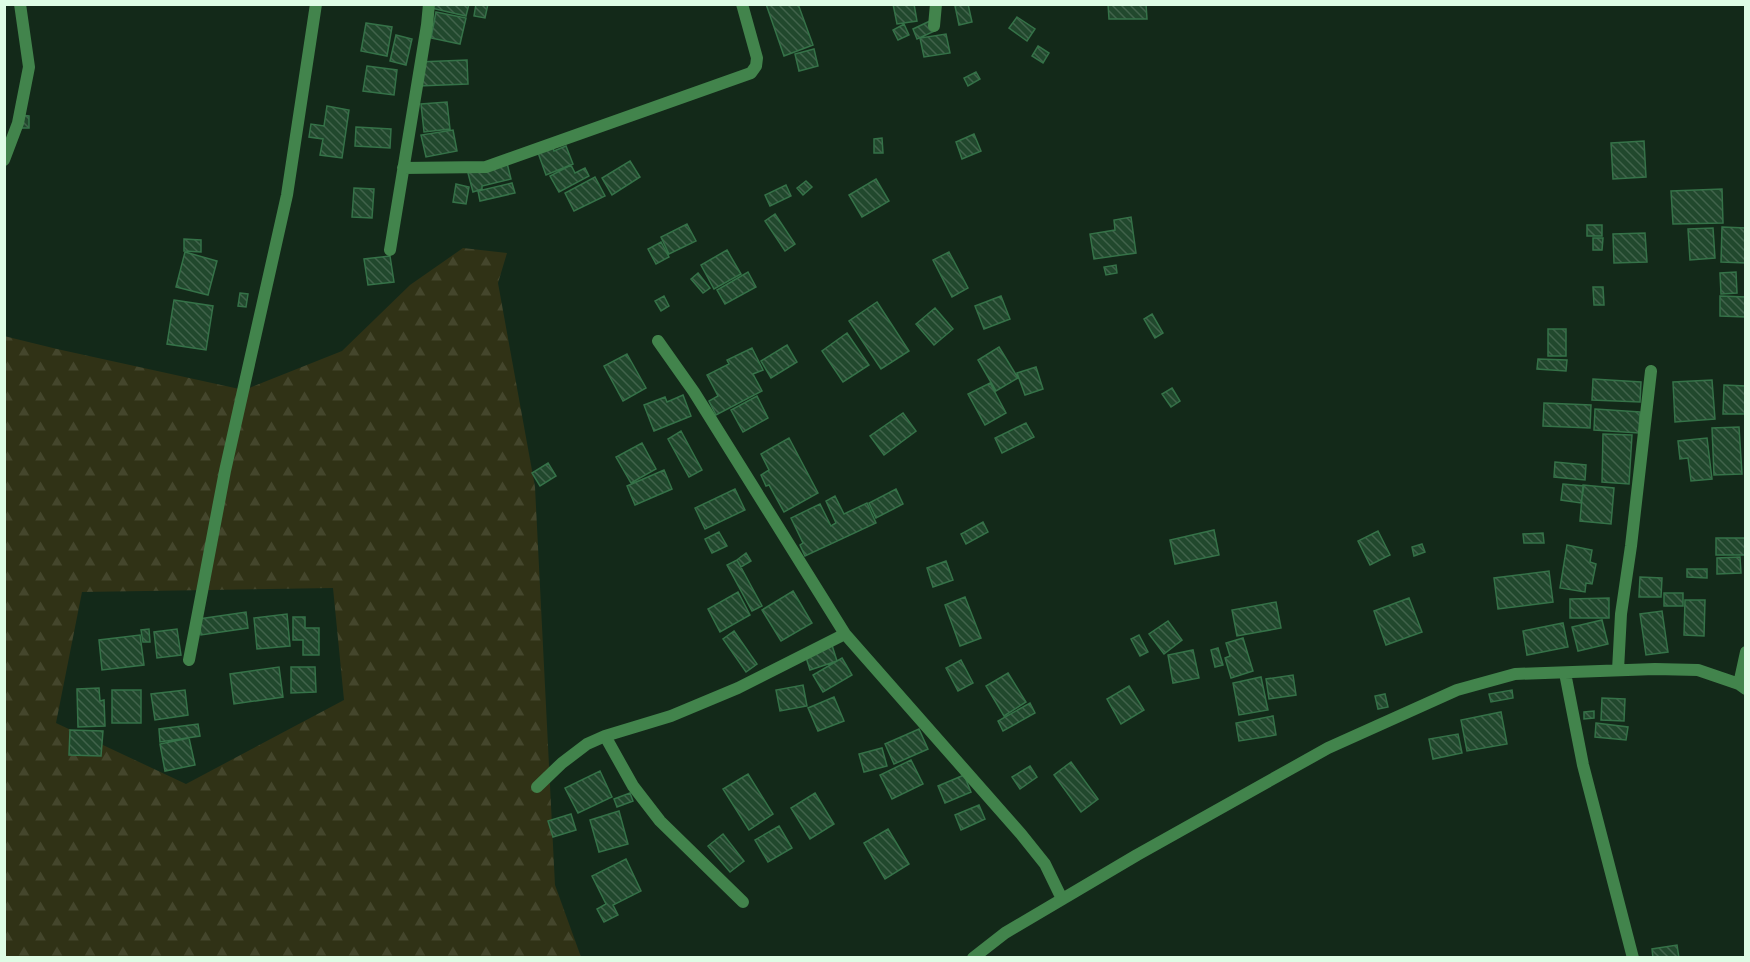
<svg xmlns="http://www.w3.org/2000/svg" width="1750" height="962" font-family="'Open Sans',sans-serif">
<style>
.forest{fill:url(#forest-firs);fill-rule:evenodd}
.building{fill:url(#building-back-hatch);stroke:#357248;stroke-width:1.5}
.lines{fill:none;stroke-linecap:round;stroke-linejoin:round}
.street{stroke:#42844c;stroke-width:12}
</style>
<defs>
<pattern id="forest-firs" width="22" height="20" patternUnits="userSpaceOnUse" patternTransform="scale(1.5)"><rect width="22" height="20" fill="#303216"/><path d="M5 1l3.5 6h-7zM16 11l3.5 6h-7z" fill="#44462c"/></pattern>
<pattern id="building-back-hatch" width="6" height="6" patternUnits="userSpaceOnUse" patternTransform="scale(1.5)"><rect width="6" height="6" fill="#21482d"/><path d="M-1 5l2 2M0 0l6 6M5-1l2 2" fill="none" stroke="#41634b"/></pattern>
</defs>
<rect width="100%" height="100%" fill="#132919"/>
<path class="forest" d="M 463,248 L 507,253 L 498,283 L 535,487 L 555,885 L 581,957 L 5,957 L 4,336 L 57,349 L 244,390 L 342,351 L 410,285 ZM 333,588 L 344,700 L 186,784 L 56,723 L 82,592 Z"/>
<path class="building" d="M 431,4 L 469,4 L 466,16 L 431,8 Z
M 476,4 L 488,4 L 485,18 L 474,16 Z
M 766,4 L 798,4 L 813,45 L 784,56 Z
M 893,4 L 914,4 L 917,21 L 897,24 Z
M 961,4 L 968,4 L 972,22 L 959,25 L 955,6 Z
M 1108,4 L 1146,4 L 1147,19 L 1109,19 Z
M 436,12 L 466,18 L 460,44 L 431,38 Z
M 1017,17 L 1035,29 L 1027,41 L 1009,28 Z
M 932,20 L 937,30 L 917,39 L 913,29 Z
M 366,23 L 392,27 L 387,56 L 361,51 Z
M 904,24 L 909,35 L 898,40 L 893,30 Z
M 946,34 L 950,53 L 924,57 L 920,38 Z
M 396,35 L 412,39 L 406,65 L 390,61 Z
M 1038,46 L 1049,53 L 1043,63 L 1032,56 Z
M 814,49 L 818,66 L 799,71 L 795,54 Z
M 467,60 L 468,84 L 419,86 L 418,62 Z
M 367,66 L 397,70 L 394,95 L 363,91 Z
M 976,72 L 980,79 L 968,86 L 964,78 Z
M 447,102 L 450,129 L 424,132 L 421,104 Z
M 327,106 L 349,110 L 342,158 L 320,155 L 323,139 L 309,137 L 311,124 L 324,126 Z
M 20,115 L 29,116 L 29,128 L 20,128 Z
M 356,127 L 391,129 L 390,148 L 355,146 Z
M 453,130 L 457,151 L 426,157 L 421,135 Z
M 974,134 L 981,151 L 962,159 L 956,142 Z
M 882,138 L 883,153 L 874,153 L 874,139 Z
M 551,141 L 554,151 L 566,146 L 573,164 L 546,175 L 536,147 Z
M 1644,141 L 1646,177 L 1613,179 L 1611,143 Z
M 630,161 L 640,177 L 612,195 L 602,178 Z
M 507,163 L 511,179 L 482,186 L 482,189 L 473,192 L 468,173 Z
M 571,165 L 575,173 L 585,168 L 589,176 L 559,192 L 550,176 Z
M 595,177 L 605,196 L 574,211 L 565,193 Z
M 876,179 L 889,201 L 862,217 L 849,195 Z
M 806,181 L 812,187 L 803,195 L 797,188 Z
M 512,183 L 515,193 L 480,201 L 478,191 Z
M 456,184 L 469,187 L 466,204 L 453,202 Z
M 786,185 L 791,196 L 770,206 L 765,195 Z
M 354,188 L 374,189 L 372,218 L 352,217 Z
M 1722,189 L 1723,223 L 1673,224 L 1671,191 Z
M 775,214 L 795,244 L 785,251 L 765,221 Z
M 1131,217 L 1136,253 L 1094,259 L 1090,234 L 1115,230 L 1114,220 Z
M 687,224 L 696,241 L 669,254 L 661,237 Z
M 1587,225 L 1602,225 L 1602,236 L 1587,236 Z
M 1722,227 L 1746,228 L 1746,263 L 1721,262 Z
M 1713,228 L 1715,258 L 1690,260 L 1688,229 Z
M 1645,233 L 1647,262 L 1614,263 L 1613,234 Z
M 1593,238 L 1603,238 L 1602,250 L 1593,250 Z
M 184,239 L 201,240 L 201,252 L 184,251 Z
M 661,242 L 669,257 L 656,264 L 648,249 Z
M 727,250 L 741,274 L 714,289 L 701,265 Z
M 185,252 L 217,261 L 208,295 L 176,287 Z
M 949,252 L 968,288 L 952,297 L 933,260 Z
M 390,256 L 394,282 L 368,285 L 364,259 Z
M 1116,265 L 1117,273 L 1106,275 L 1104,267 Z
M 748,272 L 756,287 L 725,304 L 717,290 Z
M 1736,272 L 1737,293 L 1721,294 L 1720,273 Z
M 698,273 L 710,288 L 703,293 L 691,279 Z
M 1593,287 L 1603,287 L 1604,305 L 1594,305 Z
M 240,293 L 248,294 L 246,307 L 238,306 Z
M 664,296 L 669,306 L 661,311 L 655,301 Z
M 1001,296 L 1010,319 L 984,329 L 975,306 Z
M 1720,296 L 1746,297 L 1746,317 L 1720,316 Z
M 174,300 L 213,306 L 206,350 L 167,344 Z
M 877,302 L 909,351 L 881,369 L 849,321 Z
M 935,308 L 953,329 L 934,345 L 916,324 Z
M 1152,314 L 1163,333 L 1155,338 L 1144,319 Z
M 1548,329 L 1566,329 L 1566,356 L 1548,356 Z
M 847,333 L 869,365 L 843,382 L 822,351 Z
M 787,345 L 797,362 L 771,378 L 761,361 Z
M 999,347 L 1018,378 L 996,391 L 978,360 Z
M 752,348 L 763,370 L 753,374 L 762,391 L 716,415 L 709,401 L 718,396 L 707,375 L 729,364 L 727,360 Z
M 627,354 L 646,388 L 623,401 L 604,366 Z
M 1538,359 L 1567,360 L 1566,371 L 1537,369 Z
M 1036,367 L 1043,389 L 1025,395 L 1017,373 Z
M 1593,379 L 1641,382 L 1640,402 L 1592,400 Z
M 1712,380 L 1715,419 L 1675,422 L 1673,382 Z
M 990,383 L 1006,413 L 985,425 L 968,394 Z
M 1724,385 L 1746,386 L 1746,414 L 1723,414 Z
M 1172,388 L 1180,401 L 1171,407 L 1162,394 Z
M 683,395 L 691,416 L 654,431 L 644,405 L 665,397 L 667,402 Z
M 757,396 L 768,418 L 743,432 L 731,410 Z
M 1544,403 L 1591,405 L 1590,428 L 1543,426 Z
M 1595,409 L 1640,412 L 1639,433 L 1594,430 Z
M 903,413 L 916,431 L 884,455 L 870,436 Z
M 1026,423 L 1034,437 L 1002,453 L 995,438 Z
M 1739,427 L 1742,474 L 1714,475 L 1712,428 Z
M 681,431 L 702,470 L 689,477 L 668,439 Z
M 1603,434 L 1632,435 L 1629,484 L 1602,482 Z
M 789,438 L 818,493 L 784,512 L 769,485 L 766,486 L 761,475 L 769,470 L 761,454 Z
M 1707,438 L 1712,479 L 1691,481 L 1688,458 L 1680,459 L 1678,441 Z
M 642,443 L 656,469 L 631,483 L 616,457 Z
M 1555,462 L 1586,465 L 1585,480 L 1554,477 Z
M 548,463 L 556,476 L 540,486 L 532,473 Z
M 664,470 L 672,489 L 635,505 L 627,486 Z
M 1563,484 L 1584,486 L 1581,503 L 1561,500 Z
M 1583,485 L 1614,488 L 1611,524 L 1580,521 Z
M 735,489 L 745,510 L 705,529 L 695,508 Z
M 896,489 L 903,504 L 876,518 L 869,503 Z
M 835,496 L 844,514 L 867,503 L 876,523 L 805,556 L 800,545 L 803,543 L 791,518 L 820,504 L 831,526 L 836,523 L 826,501 Z
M 983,522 L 988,532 L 966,544 L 961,534 Z
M 1214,530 L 1219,555 L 1175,564 L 1170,540 Z
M 1378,531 L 1390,555 L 1370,565 L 1358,541 Z
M 719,532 L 727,546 L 712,553 L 705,539 Z
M 1543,533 L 1544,543 L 1524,543 L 1523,534 Z
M 1716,538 L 1745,538 L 1745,555 L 1716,555 Z
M 1422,544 L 1425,552 L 1414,556 L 1412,547 Z
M 1567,545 L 1592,550 L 1590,562 L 1596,564 L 1592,584 L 1586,583 L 1585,592 L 1560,588 Z
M 746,553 L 751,561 L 741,567 L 737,560 Z
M 1740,557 L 1741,573 L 1717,574 L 1717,558 Z
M 737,560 L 762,606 L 752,611 L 727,565 Z
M 946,561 L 953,580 L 933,587 L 927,568 Z
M 1687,569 L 1707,569 L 1707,578 L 1687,577 Z
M 1549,571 L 1553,602 L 1498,609 L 1494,578 Z
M 1640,577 L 1662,578 L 1661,597 L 1639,597 Z
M 793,591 L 812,623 L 781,641 L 762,610 Z
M 738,592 L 750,615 L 720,632 L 708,609 Z
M 1664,593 L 1683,593 L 1683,606 L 1664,606 Z
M 965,597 L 981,638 L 960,646 L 945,605 Z
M 1409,598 L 1422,632 L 1386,645 L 1374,611 Z
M 1609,598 L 1609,618 L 1570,618 L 1570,599 Z
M 1685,600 L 1705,600 L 1704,636 L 1684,635 Z
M 1276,602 L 1281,628 L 1237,636 L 1232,610 Z
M 1662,611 L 1668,652 L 1646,655 L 1640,614 Z
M 246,612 L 248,628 L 201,635 L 199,619 Z
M 287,614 L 290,646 L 257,649 L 254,618 Z
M 293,617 L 305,617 L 305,628 L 319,628 L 319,655 L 303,655 L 303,640 L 293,640 Z
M 1602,620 L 1608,644 L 1578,651 L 1572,627 Z
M 1168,621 L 1182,640 L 1164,654 L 1149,634 Z
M 1563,623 L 1568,647 L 1527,655 L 1523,631 Z
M 149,629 L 150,642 L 143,642 L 141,630 Z
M 177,629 L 181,655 L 157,658 L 154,632 Z
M 734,631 L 757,664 L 746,672 L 723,639 Z
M 140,635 L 144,665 L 102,670 L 99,640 Z
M 1139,635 L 1148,652 L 1140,656 L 1131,639 Z
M 1243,638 L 1253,671 L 1231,678 L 1225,658 L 1230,656 L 1226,643 Z
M 831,642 L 837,661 L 810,670 L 804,651 Z
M 1218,648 L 1223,665 L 1215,667 L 1211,650 Z
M 1193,650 L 1199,678 L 1173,683 L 1168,655 Z
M 842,658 L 852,675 L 823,692 L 813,675 Z
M 961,660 L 973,683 L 958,691 L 946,668 Z
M 279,667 L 283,697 L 234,704 L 230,674 Z
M 291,667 L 315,667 L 316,692 L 291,693 Z
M 1008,673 L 1026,702 L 1004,716 L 986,686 Z
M 1293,675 L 1296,695 L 1269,699 L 1266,679 Z
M 1261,677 L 1268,710 L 1239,715 L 1233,683 Z
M 803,685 L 807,706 L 780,711 L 776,690 Z
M 1129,686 L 1144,710 L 1121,724 L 1107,699 Z
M 99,688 L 100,701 L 104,700 L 105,726 L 78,727 L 77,689 Z
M 112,690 L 141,690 L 141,723 L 112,723 Z
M 185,690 L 188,715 L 155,720 L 151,694 Z
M 1512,690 L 1513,698 L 1491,702 L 1489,694 Z
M 1385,694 L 1388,707 L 1378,709 L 1375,696 Z
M 834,697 L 844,721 L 818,731 L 808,708 Z
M 1602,698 L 1625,699 L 1624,721 L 1601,720 Z
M 1030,703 L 1035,713 L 1003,731 L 998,721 Z
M 1594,711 L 1594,718 L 1584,719 L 1584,712 Z
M 1501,712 L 1507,744 L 1467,751 L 1461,720 Z
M 1273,716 L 1276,735 L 1239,741 L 1236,723 Z
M 1596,723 L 1628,727 L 1626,740 L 1595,737 Z
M 198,724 L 200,736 L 160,742 L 159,729 Z
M 919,729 L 928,749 L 894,764 L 885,744 Z
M 70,730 L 103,731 L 101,756 L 69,755 Z
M 1458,734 L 1462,753 L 1433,759 L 1429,739 Z
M 189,738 L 195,765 L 165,771 L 160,744 Z
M 882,748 L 887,766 L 864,772 L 859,754 Z
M 911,760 L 923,784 L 892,799 L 880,775 Z
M 1071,762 L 1098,799 L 1081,812 L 1054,775 Z
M 1030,766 L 1037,777 L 1020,789 L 1012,777 Z
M 600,771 L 612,797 L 578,813 L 565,788 Z
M 748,774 L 773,814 L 749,830 L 723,789 Z
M 964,775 L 971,792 L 945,803 L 938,786 Z
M 630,793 L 633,801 L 617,807 L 614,799 Z
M 815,793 L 834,824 L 810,839 L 791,808 Z
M 979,805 L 985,819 L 961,830 L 955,815 Z
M 619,811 L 628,844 L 599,852 L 590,820 Z
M 571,814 L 576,830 L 553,837 L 548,821 Z
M 779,826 L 792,848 L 768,862 L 755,840 Z
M 888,829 L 909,864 L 885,879 L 864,843 Z
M 723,834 L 744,861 L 730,872 L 708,846 Z
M 626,859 L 641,891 L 613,905 L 618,915 L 604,922 L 597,909 L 606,904 L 592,876 Z
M 1677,945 L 1679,958 L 1653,958 L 1652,949 Z"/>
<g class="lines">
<path class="street" d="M 934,26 L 936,4
M 4,160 L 18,123 L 29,67 L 20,4
M 403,168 L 486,167 L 751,73 L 756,66 L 757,58 L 742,4
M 390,250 L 427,25 L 429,4
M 658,341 L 694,392 L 845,634 L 1021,834 L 1045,864 L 1062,899
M 189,660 L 225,471 L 287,195 L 316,4
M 1618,670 L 1621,614 L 1631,546 L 1651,371
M 1565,673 L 1583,765 L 1633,958
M 1739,684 L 1746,652
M 605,736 L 633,786 L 660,821 L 743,902
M 537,787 L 562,763 L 587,744 L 605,736 L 671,716 L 738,688 L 845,634
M 973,958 L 1005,933 L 1137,855 L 1328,748 L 1457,690 L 1515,674 L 1655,669 L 1698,670 L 1739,684 L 1746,689"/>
</g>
<rect width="1750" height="962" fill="none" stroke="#defce5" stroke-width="12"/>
</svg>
